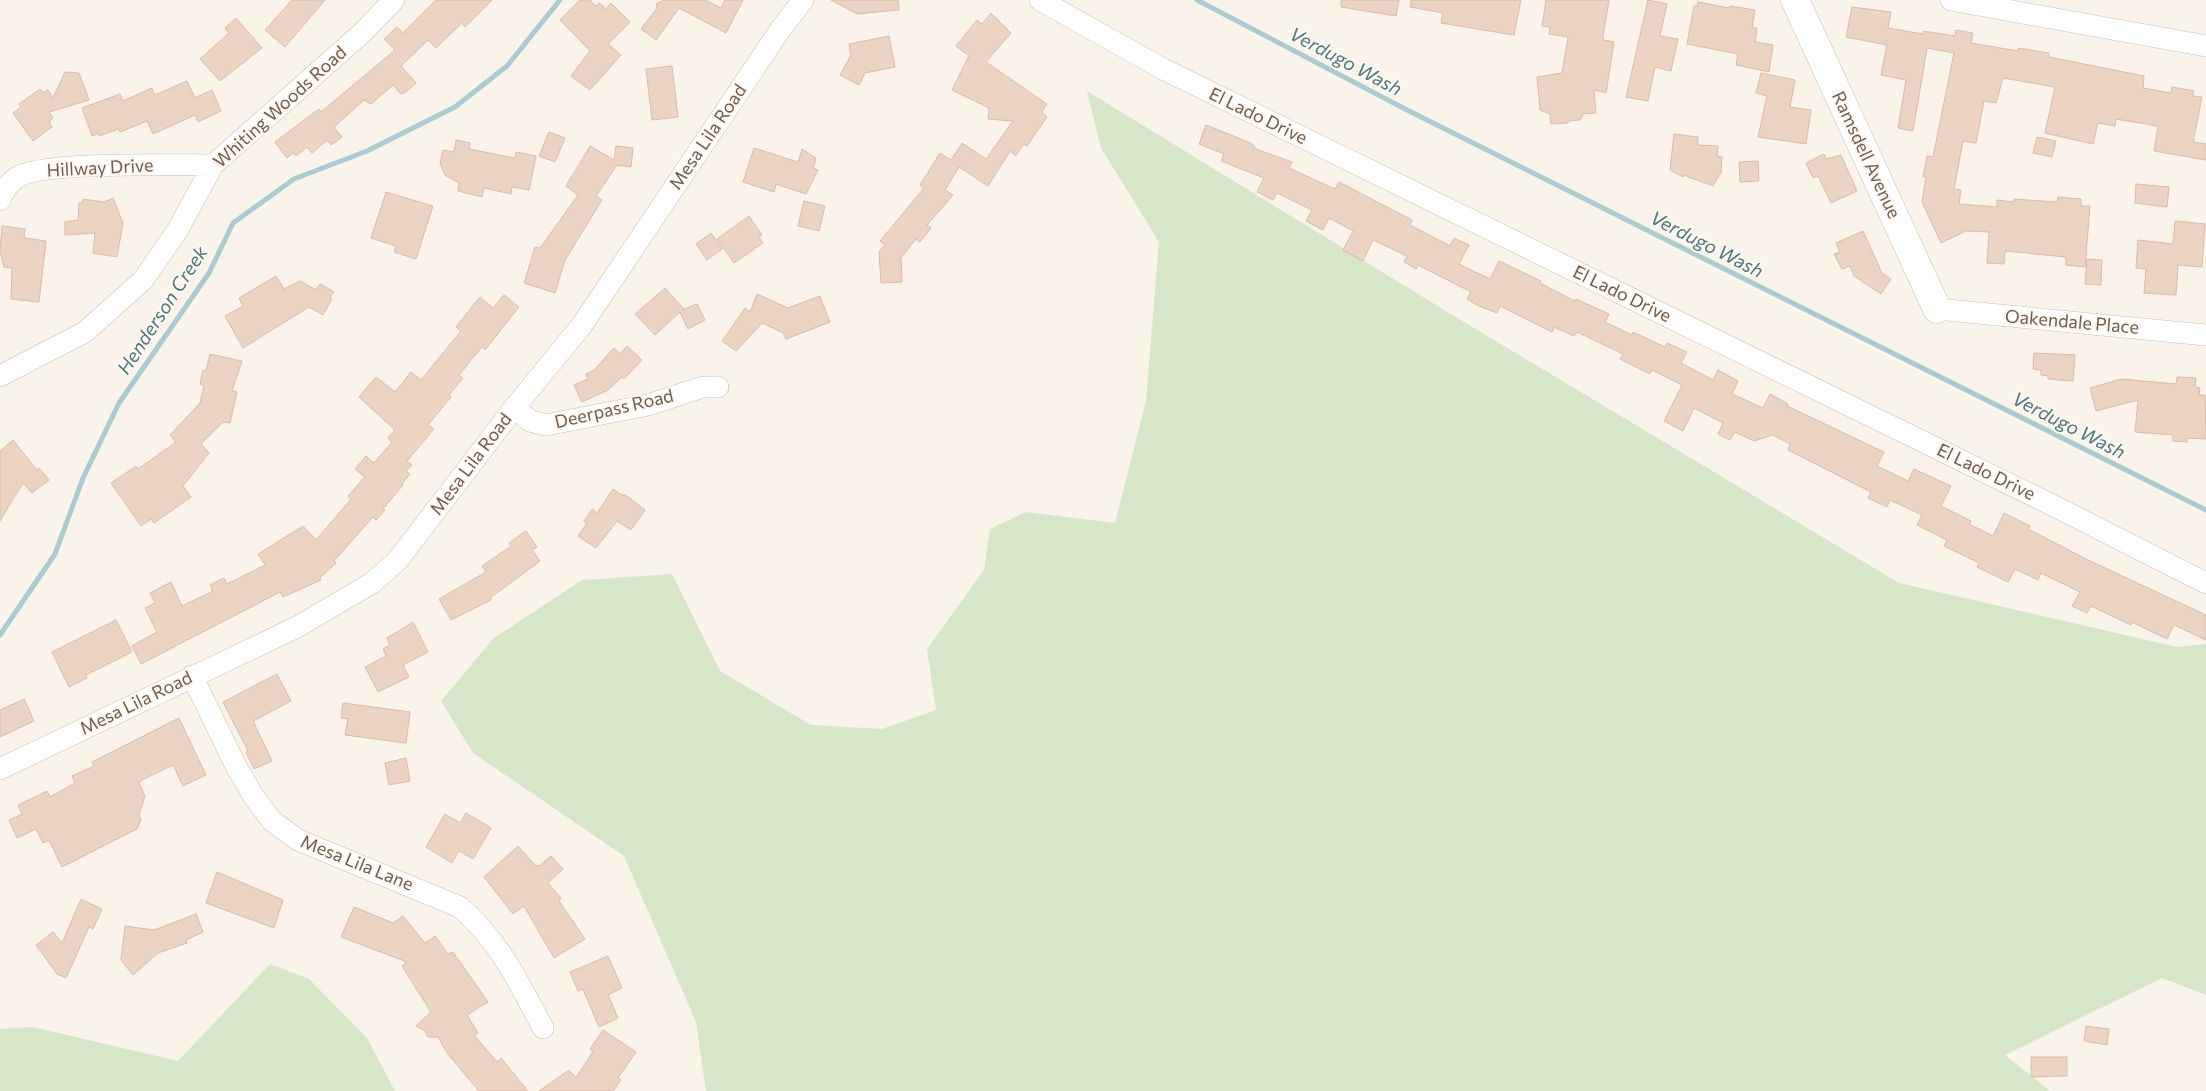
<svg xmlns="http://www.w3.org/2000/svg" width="2206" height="1091" font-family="Commissioner,sans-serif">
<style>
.green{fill:#d5e6c9}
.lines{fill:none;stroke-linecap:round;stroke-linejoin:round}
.stream{stroke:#a8ccd2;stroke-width:5}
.building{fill:#ecd4c4;stroke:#dcbba7}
.street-casing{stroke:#cbbcb0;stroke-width:22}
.secondary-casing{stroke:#cdbcae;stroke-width:29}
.street{stroke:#fff;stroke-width:21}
.secondary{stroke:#fff;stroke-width:28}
.labels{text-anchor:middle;stroke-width:4;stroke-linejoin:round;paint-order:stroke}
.street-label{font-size:18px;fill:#715c50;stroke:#fdf7ef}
.water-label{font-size:19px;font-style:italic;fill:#4c7981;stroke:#fdf7ef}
</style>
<rect width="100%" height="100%" fill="#faf3e9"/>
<path class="green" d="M 1087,91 L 1454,316 L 1899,583 L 2177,647 L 2206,644 L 2206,995 L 2162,978 L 2005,1055 L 2050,1091 L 706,1091 L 696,1022 L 624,856 L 473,753 L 441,701 L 494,638 L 582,580 L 672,574 L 720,671 L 811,725 L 882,729 L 936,710 L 927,649 L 984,570 L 990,529 L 1025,512 L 1115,523 L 1146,401 L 1159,242 L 1101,148 Z
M 270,964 L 309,979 L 367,1038 L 395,1091 L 0,1091 L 0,1029 L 33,1027 L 178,1061 Z"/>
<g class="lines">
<path class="stream" d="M 1197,0 L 1407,110 L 2206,510
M 0,635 L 55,554 L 83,478 L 119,403 L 209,273 L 233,223 L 294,179 L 367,151 L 455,107 L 507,66 L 560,0"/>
</g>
<path class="building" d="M 292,0 L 325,0 L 285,47 L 265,30 Z
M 436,0 L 492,0 L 465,27 L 462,23 L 436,48 L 428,40 L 401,66 L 416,83 L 406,92 L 401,94 L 393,85 L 371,104 L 364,100 L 334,127 L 342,137 L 331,145 L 327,140 L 312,153 L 307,147 L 296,156 L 293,153 L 287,158 L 275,142 L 319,109 L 321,112 L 395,50 L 384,39 L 397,27 L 403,33 Z
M 580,0 L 590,0 L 596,6 L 599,3 L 606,9 L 611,3 L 630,22 L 608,44 L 621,55 L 590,90 L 571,76 L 590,51 L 560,20 Z
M 664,0 L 705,0 L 721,8 L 725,0 L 743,0 L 726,33 L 679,8 L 656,40 L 641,29 L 657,8 L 656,4 Z
M 831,0 L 898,0 L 899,10 L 857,14 Z
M 1341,0 L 1399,0 L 1396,16 L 1341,7 Z
M 1411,0 L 1521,0 L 1514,35 L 1441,23 L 1443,13 L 1410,7 Z
M 1546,0 L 1609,0 L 1603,36 L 1604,40 L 1614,42 L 1606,93 L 1594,90 L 1596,113 L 1583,114 L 1580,120 L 1568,121 L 1568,123 L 1551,124 L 1550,114 L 1540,110 L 1537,77 L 1562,73 L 1568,37 L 1549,34 L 1550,27 L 1542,26 Z
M 1648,0 L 1667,4 L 1660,36 L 1678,39 L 1671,71 L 1655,67 L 1648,101 L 1626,97 Z
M 1698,2 L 1729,8 L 1730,6 L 1755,10 L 1752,28 L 1757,28 L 1755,42 L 1773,45 L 1769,72 L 1736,65 L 1738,54 L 1687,44 L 1694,6 L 1697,6 Z
M 1852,7 L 1891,12 L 1888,28 L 1923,34 L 1923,31 L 1955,36 L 1956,30 L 1973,33 L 1971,43 L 2018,51 L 2018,48 L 2049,53 L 2049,57 L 2144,76 L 2143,88 L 2171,93 L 2172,87 L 2194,91 L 2193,96 L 2202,97 L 2193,142 L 2206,144 L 2206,160 L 2154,151 L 2158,126 L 2116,119 L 2115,126 L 2098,123 L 2093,144 L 2045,133 L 2055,87 L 2003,78 L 1996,103 L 1984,101 L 1976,143 L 1963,141 L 1954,189 L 1961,190 L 1959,204 L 1997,207 L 1997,200 L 2014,202 L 2014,199 L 2057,202 L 2058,197 L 2081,199 L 2081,206 L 2090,206 L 2085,267 L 2066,265 L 2066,257 L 2005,251 L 2004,264 L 1987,263 L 1989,232 L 1966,231 L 1941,243 L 1922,202 L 1926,177 L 1923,177 L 1927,156 L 1933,157 L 1954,53 L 1927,48 L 1913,131 L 1898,128 L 1906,80 L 1881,75 L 1887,45 L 1846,37 Z
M 991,13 L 1011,33 L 986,62 L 1047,104 L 1042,112 L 1047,117 L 1027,146 L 1023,144 L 1016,156 L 1010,151 L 988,186 L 959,167 L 945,190 L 953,195 L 927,225 L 931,228 L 920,242 L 916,239 L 901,258 L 902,282 L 881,283 L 879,252 L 885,245 L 880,241 L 924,188 L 920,185 L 940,153 L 951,160 L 962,143 L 986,159 L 1013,121 L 988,119 L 989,108 L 952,90 L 969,56 L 956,46 L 977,20 L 982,24 Z
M 236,18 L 262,48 L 220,81 L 200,59 L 229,33 L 225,28 Z
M 889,36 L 895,67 L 865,73 L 859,85 L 840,75 L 851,55 L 849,44 Z
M 672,66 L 678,117 L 652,120 L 646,69 Z
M 65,72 L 79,73 L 89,100 L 49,112 L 53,118 L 49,122 L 52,127 L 33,141 L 13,113 L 21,107 L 19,104 L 40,89 L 43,93 L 48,90 L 53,98 Z
M 1761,73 L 1795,80 L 1790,107 L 1811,110 L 1806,144 L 1758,137 L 1767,96 L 1756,93 Z
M 187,81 L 195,98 L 212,90 L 221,111 L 198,122 L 195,115 L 153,134 L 147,121 L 120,132 L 119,129 L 99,136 L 99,133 L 92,136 L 82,108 L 120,94 L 123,101 L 152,88 L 155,95 Z
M 1206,125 L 1251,143 L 1256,149 L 1292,162 L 1289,168 L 1335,189 L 1339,182 L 1412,220 L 1410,225 L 1450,246 L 1454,238 L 1469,245 L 1459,264 L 1490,279 L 1499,261 L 1541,281 L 1540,283 L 1575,301 L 1576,299 L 1609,314 L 1605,322 L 1632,335 L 1633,332 L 1665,347 L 1667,343 L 1687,352 L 1681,363 L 1713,380 L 1718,370 L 1738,381 L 1732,394 L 1763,408 L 1770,394 L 1788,404 L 1787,406 L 1884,452 L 1877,466 L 1908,481 L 1914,469 L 1951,486 L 1941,506 L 1971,521 L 1969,524 L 1993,536 L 2004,513 L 2030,526 L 2028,529 L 2088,560 L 2206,615 L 2206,640 L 2174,625 L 2167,639 L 2132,622 L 2131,625 L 2091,606 L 2087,613 L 2072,606 L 2080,592 L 2041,573 L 2038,580 L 2015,569 L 2008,582 L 1977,567 L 1979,563 L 1944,546 L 1947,540 L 1917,525 L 1922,515 L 1890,500 L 1887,507 L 1868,498 L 1871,492 L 1788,450 L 1790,444 L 1773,435 L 1754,441 L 1735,432 L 1730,440 L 1718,434 L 1723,423 L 1694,408 L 1683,431 L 1664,421 L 1682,385 L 1652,370 L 1650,374 L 1620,359 L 1623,354 L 1577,332 L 1574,336 L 1554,327 L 1552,332 L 1500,306 L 1497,313 L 1479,306 L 1467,299 L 1471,292 L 1418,265 L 1416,269 L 1404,262 L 1407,256 L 1373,240 L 1363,261 L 1343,250 L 1353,231 L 1329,218 L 1323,230 L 1306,221 L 1312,210 L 1277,193 L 1273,200 L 1257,192 L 1264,178 L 1221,161 L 1224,154 L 1199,144 Z
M 549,132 L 565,138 L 555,162 L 539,156 Z
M 1674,134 L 1698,137 L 1698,145 L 1718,146 L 1717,156 L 1722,157 L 1721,173 L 1713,186 L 1683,175 L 1683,177 L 1670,170 Z
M 2037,137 L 2056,141 L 2052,157 L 2033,153 Z
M 456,140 L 470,143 L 469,149 L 515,158 L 516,152 L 536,156 L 529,190 L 512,187 L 511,194 L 484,188 L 482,197 L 458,191 L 459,183 L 445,175 L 440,163 L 443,150 L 454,152 Z
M 590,146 L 614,160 L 616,146 L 633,148 L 631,167 L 617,165 L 596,196 L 602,200 L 565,260 L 555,293 L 524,283 L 535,247 L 540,248 L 578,195 L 566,186 Z
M 754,148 L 798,162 L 802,149 L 816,158 L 813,168 L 818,170 L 806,194 L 776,184 L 774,192 L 743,182 Z
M 1824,154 L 1826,159 L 1841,155 L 1857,191 L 1831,203 L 1818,176 L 1813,178 L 1806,163 Z
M 1758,161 L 1759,181 L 1740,182 L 1739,162 Z
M 2136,184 L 2169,187 L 2167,207 L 2135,203 Z
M 386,192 L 433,206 L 416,259 L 394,252 L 396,246 L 371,238 Z
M 113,198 L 123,223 L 117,257 L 93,253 L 95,233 L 65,235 L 65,222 L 78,220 L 79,203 L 82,203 L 83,199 L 104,202 Z
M 804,201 L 825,206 L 819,231 L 798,226 Z
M 749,216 L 762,235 L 759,237 L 763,243 L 734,263 L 717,239 Z
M 2175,221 L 2205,224 L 2202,267 L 2178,265 L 2176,295 L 2144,293 L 2146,269 L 2136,268 L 2138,240 L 2173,244 Z
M 2,226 L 25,229 L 24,238 L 46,241 L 39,302 L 11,299 L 12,268 L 4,267 L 0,251 Z
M 1863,231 L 1882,273 L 1891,279 L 1881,294 L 1854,276 L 1850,266 L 1842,269 L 1834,254 L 1840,252 L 1836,243 Z
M 711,233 L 722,249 L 707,260 L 696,244 Z
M 2087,259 L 2102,260 L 2101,285 L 2085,284 Z
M 276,276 L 284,289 L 300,281 L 316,290 L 320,284 L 334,292 L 330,297 L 332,299 L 323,315 L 309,307 L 243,348 L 225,316 L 243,306 L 239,298 Z
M 665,288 L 684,309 L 682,310 L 697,304 L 705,320 L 688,329 L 680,312 L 655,335 L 635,314 Z
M 757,294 L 788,308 L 820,296 L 830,322 L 786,339 L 783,333 L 762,323 L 736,351 L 722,341 L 745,308 L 750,312 Z
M 504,295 L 519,307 L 485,350 L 482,347 L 459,375 L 463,378 L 449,395 L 451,397 L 428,425 L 434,429 L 407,461 L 412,465 L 406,471 L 410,474 L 402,484 L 403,485 L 383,509 L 385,510 L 376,520 L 373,517 L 334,561 L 336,563 L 320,578 L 321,580 L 283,597 L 280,592 L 141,664 L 132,646 L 157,632 L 145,608 L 155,603 L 150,593 L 171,582 L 182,606 L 213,591 L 210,585 L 224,578 L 227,584 L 265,565 L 258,554 L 303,526 L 316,540 L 351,499 L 348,496 L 365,477 L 355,469 L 366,456 L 374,463 L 392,442 L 388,438 L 395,430 L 359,397 L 376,377 L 395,392 L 411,372 L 421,380 L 461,331 L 456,327 L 480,297 L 493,308 Z
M 627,346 L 642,360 L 624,379 L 622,377 L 608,390 L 582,402 L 574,385 L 588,379 L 586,374 L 593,371 L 614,348 L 620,354 Z
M 2034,353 L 2075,355 L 2073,381 L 2048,379 L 2048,376 L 2041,375 L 2041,370 L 2033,369 Z
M 210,354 L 242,361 L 232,391 L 237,392 L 230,423 L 223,422 L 201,444 L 209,453 L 183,486 L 191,497 L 154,523 L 151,519 L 141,526 L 111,483 L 136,466 L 138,469 L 176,442 L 170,435 L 200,403 L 204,386 L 200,384 L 203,370 L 206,371 Z
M 2177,377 L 2196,378 L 2195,387 L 2200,388 L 2199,395 L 2205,395 L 2206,439 L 2187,438 L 2187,442 L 2173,441 L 2173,435 L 2135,432 L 2138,400 L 2096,411 L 2090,388 L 2121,379 L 2176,384 Z
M 13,440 L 37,470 L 39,468 L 49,480 L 32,493 L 23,483 L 0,521 L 0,451 Z
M 613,489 L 623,496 L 624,494 L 645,510 L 631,530 L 617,521 L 596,548 L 578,536 L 587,523 L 584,521 L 592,509 L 597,513 Z
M 526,531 L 537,547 L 532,550 L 540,561 L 490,598 L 491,600 L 451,620 L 439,599 L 486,572 L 482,566 L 511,546 L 509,543 Z
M 116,620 L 132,652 L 86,675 L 87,678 L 69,687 L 52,652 Z
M 413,622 L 428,652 L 403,665 L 409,677 L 378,692 L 365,667 L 386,656 L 383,649 L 390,645 L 387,638 Z
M 277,674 L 291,701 L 253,721 L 272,761 L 254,769 L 246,752 L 248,751 L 223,702 Z
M 24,699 L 34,721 L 0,737 L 0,710 Z
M 343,703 L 410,712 L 406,743 L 345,735 L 348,719 L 341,718 Z
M 179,718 L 206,775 L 183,786 L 173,765 L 142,780 L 139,783 L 145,796 L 139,815 L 141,819 L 137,829 L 62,867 L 49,840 L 43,843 L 36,829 L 17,838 L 9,820 L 22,814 L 18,805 L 47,791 L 50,797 L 75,783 L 72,776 L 94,766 L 92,762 Z
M 406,758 L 410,781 L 389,785 L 385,763 Z
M 466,813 L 491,828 L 473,859 L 459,851 L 452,863 L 426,847 L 445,814 L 460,823 Z
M 518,846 L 535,865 L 539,866 L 551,856 L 563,869 L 548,883 L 561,898 L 559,901 L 585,939 L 554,958 L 524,906 L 513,914 L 484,877 Z
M 217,872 L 283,900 L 274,928 L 206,903 Z
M 81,899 L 102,909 L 93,929 L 89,927 L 66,978 L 57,974 L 36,945 L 53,932 L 62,943 Z
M 354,907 L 393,923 L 403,916 L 425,943 L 435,936 L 448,954 L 453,952 L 488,1002 L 467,1015 L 478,1033 L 474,1035 L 497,1062 L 501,1058 L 528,1091 L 479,1091 L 447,1053 L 438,1037 L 428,1037 L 425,1031 L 416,1026 L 431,1012 L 402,966 L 407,962 L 341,937 Z
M 196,914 L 203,932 L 186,940 L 187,943 L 158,953 L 133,975 L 121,960 L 125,926 L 154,930 Z
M 608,956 L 622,988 L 608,995 L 618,1018 L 599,1027 L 583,989 L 578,991 L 570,972 Z
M 2086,1026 L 2109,1029 L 2107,1045 L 2084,1041 Z
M 603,1030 L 636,1052 L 618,1078 L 621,1080 L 613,1091 L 539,1091 L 569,1070 L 576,1078 L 593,1051 L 590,1049 Z
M 2031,1057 L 2067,1057 L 2067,1076 L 2031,1077 Z"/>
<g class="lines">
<g class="street-casing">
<path id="street" d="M 1040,0 L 1163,69 L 2050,504 L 2206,583
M 1951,0 L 2206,46
M 0,200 C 3,192 9,183 16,178 C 37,161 178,165 213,165
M 1937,309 L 2206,335
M 0,376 L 85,332 L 143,280 L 177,231 L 213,165 L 362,33 L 394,0
M 515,407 L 530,421 L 546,425 L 648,405 L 703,387 L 718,387
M 192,676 L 237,768 L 254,797 L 272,821 L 298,840 L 460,907 C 500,942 519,983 543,1028
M 0,769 L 297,627 L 372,583 L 397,561 L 515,407 L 582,325 L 780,30 L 803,0"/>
</g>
<g class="secondary-casing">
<path id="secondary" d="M 1795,0 L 1937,309"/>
</g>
<use href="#street" class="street"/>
<use href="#secondary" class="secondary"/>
</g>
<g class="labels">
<g class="street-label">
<text transform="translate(280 107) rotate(-42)" y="6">Whiting Woods Road</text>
<text transform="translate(1258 116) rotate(26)" y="6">El Lado Drive</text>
<text transform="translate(708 137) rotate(-56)" y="6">Mesa Lila Road</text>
<text transform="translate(1866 155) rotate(65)" y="6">Ramsdell Avenue</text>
<text transform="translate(100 168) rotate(-3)" y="6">Hillway Drive</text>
<text transform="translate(1622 294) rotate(26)" y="6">El Lado Drive</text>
<text transform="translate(2072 322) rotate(5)" y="6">Oakendale Place</text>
<text transform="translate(614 409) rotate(-13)" y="6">Deerpass Road</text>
<text transform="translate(471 464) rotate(-53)" y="6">Mesa Lila Road</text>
<text transform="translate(1986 472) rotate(26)" y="6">El Lado Drive</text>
<text transform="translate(136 703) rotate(-26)" y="6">Mesa Lila Road</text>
<text transform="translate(357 863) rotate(22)" y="6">Mesa Lila Lane</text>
</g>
<g class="water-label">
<text transform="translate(1346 61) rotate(28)" y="7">Verdugo Wash</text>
<text transform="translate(1707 244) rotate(27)" y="7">Verdugo Wash</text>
<text transform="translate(162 310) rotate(-57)" y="7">Henderson Creek</text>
<text transform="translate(2069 425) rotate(27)" y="7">Verdugo Wash</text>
</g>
</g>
</svg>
